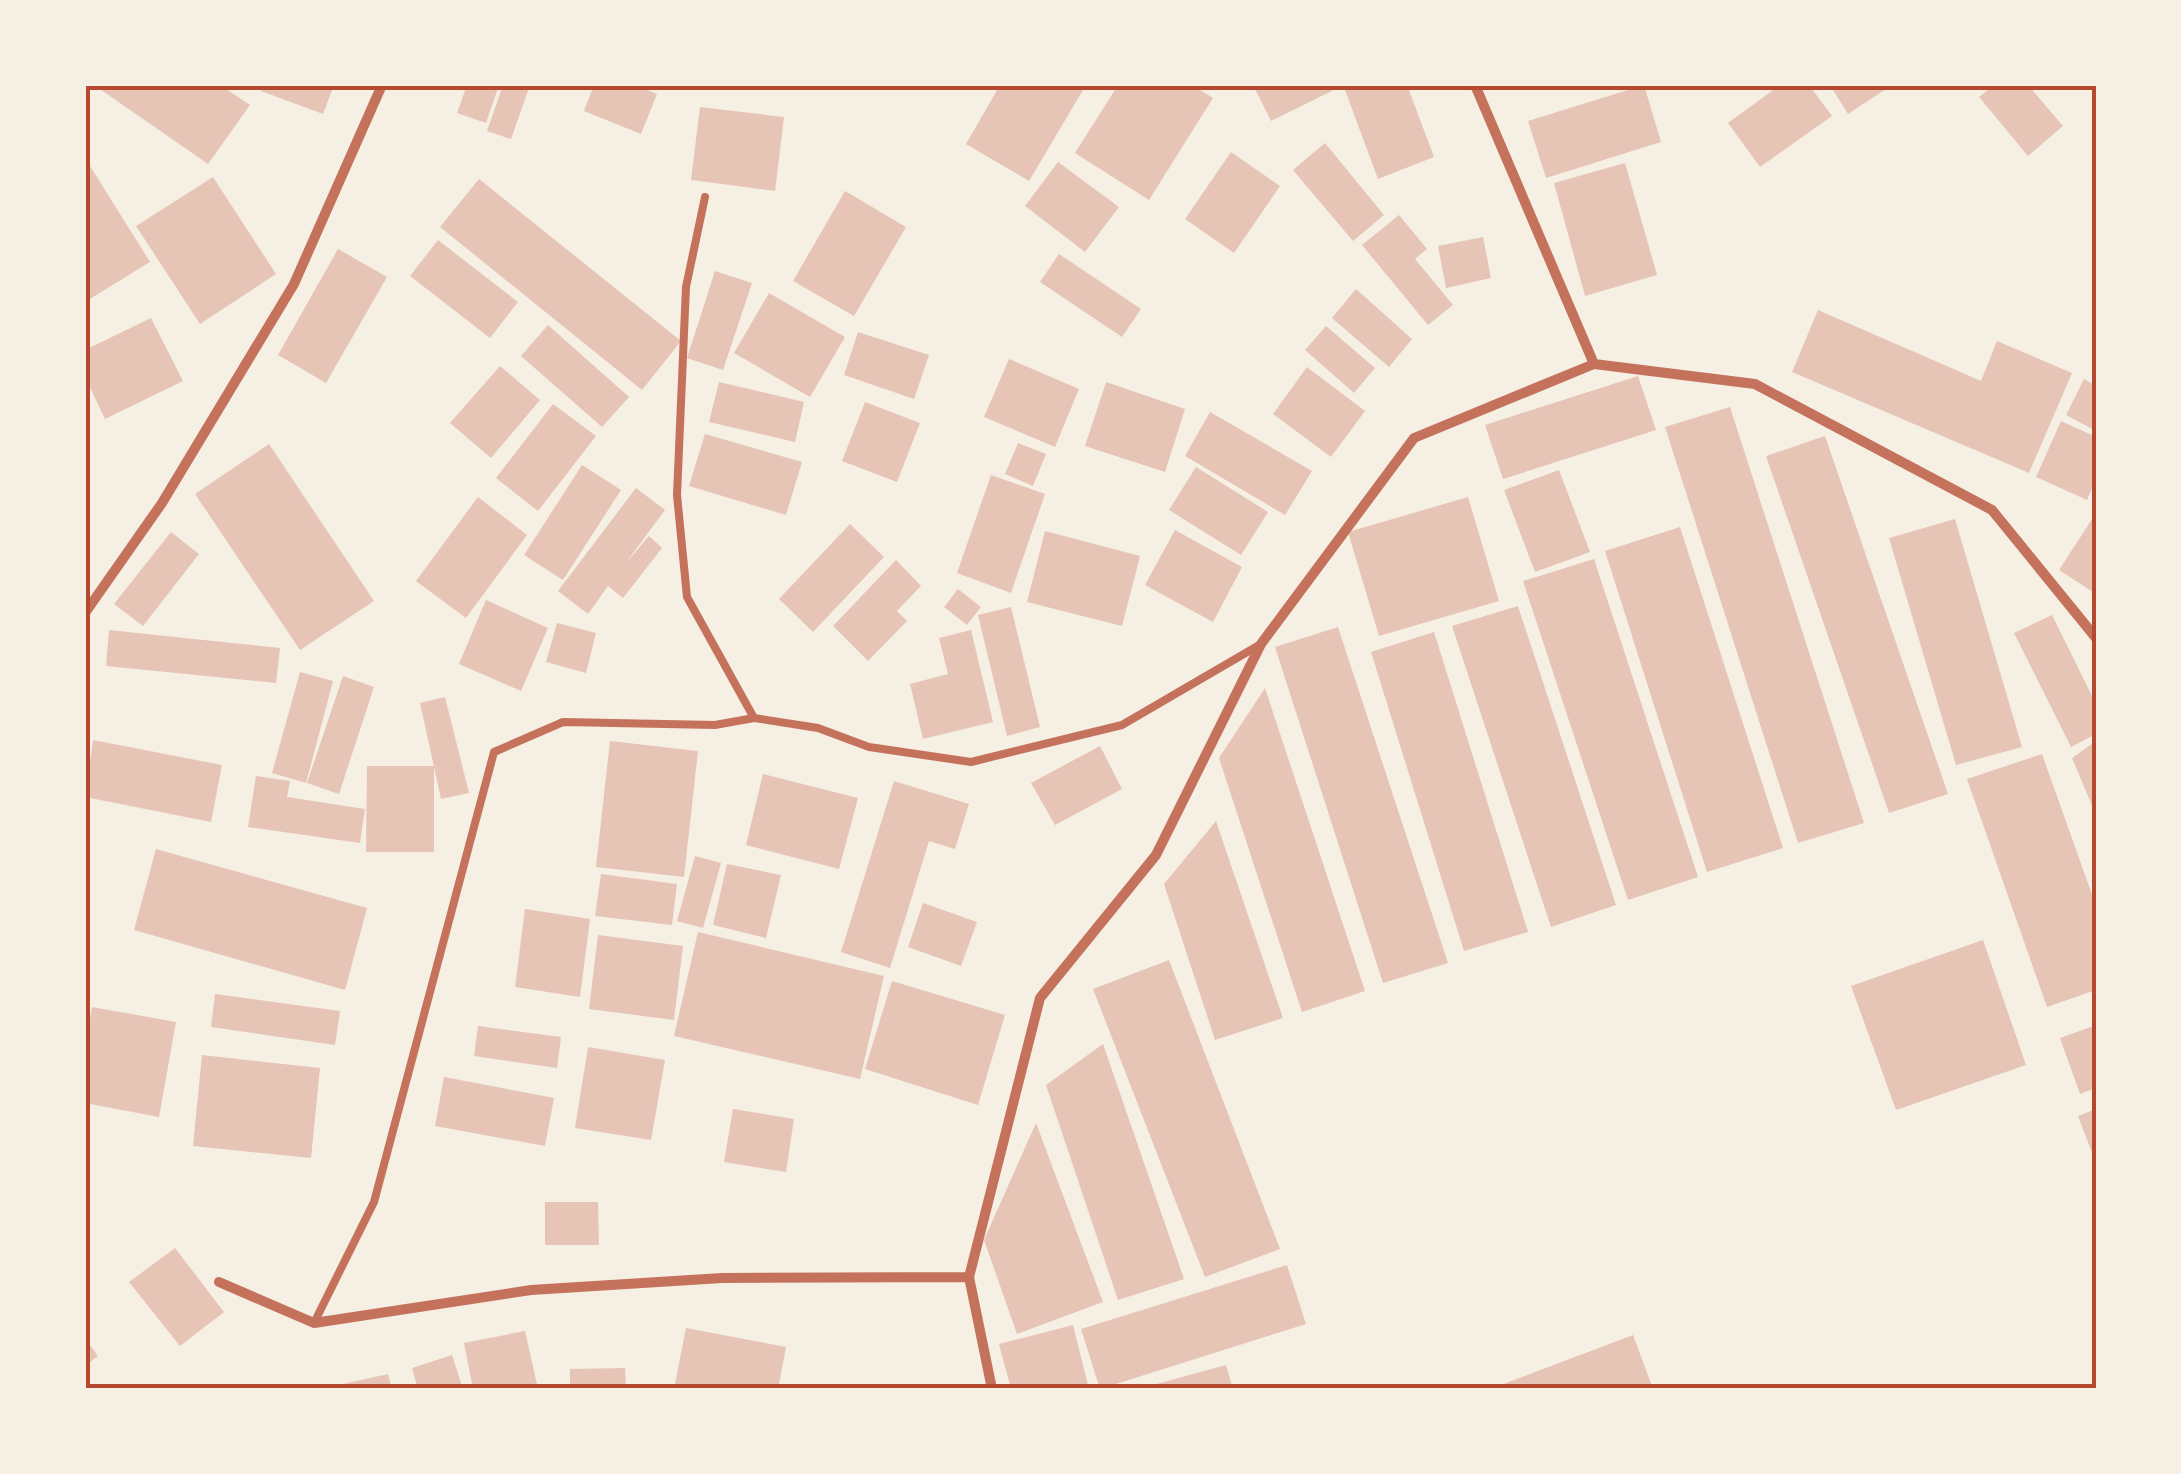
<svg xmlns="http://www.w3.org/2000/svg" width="2181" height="1474" font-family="Inter,sans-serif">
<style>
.building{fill:#e6c5b7}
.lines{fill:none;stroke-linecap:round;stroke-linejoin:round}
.service{stroke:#c5725c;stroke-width:8}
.minor{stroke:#c5725c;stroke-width:10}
.neatline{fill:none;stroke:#b5482f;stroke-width:4}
</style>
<rect width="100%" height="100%" fill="#f6efe4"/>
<path class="building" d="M 94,85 L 220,85 L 250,105 L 208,164 Z
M 263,85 L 334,85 L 323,114 L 261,91 Z
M 467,85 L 499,85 L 486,123 L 457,113 Z
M 503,85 L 530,85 L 511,139 L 487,131 Z
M 594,85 L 635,85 L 657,94 L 641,134 L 584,111 Z
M 1000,85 L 1086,85 L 1029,181 L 966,144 Z
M 1118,85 L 1192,85 L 1213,98 L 1149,200 L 1075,153 Z
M 1253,85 L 1344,85 L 1271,121 Z
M 1357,85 L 1407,85 L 1434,157 L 1378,179 L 1345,90 Z
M 1644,85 L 1661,142 L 1546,178 L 1528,121 Z
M 1780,85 L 1809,85 L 1832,116 L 1760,167 L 1728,123 Z
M 1830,85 L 1892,85 L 1848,114 Z
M 1994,85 L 2028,85 L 2063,126 L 2028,156 L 1979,97 Z
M 700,107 L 784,117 L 775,191 L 691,180 Z
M 1325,143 L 1384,215 L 1353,241 L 1293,170 Z
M 1231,152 L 1280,186 L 1234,253 L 1185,219 Z
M 85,158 L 150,262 L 85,302 Z
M 1058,162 L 1119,207 L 1085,252 L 1025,206 Z
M 1625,163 L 1657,275 L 1585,296 L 1554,183 Z
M 213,177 L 276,274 L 200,324 L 136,226 Z
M 479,179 L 681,341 L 642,390 L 440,227 Z
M 845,191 L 906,227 L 854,316 L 793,281 Z
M 1399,215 L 1427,249 L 1415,259 L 1453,305 L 1428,325 L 1362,245 Z
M 1483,237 L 1491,278 L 1446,288 L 1438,246 Z
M 438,240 L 518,302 L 490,338 L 410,276 Z
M 338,249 L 387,277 L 326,383 L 278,355 Z
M 1059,254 L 1141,309 L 1122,337 L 1040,282 Z
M 715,271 L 752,283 L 723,370 L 687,358 Z
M 1356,289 L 1412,339 L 1389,367 L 1332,318 Z
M 769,293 L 845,337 L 810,397 L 734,353 Z
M 1818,310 L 1981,381 L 1997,341 L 2072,373 L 2029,473 L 1792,372 Z
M 151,318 L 183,381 L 105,419 L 85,377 L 85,350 Z
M 548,325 L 629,397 L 602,427 L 521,356 Z
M 1326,326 L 1375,368 L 1354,393 L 1305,350 Z
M 858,332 L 929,355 L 914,399 L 844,375 Z
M 1009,359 L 1079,389 L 1055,447 L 984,417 Z
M 500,366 L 540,400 L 491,458 L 450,423 Z
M 1307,367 L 1365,411 L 1331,457 L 1273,414 Z
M 1638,376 L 1656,430 L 1503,479 L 1485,425 Z
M 2084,379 L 2096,386 L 2096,431 L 2066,415 Z
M 719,382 L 804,402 L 795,442 L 709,422 Z
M 1106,382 L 1185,409 L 1165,472 L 1085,446 Z
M 865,402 L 920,423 L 897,482 L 842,461 Z
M 553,404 L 596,436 L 538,511 L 496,478 Z
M 1730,407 L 1864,823 L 1798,843 L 1665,427 Z
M 1210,412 L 1312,471 L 1285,515 L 1185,456 Z
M 2061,421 L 2096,437 L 2096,479 L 2087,500 L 2036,477 Z
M 705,434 L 802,462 L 786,515 L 689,486 Z
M 1825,436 L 1948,794 L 1889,813 L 1766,456 Z
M 1018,443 L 1046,454 L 1033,486 L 1005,474 Z
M 269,444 L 374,601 L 300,650 L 195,494 Z
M 582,465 L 621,490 L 563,580 L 524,555 Z
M 1196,467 L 1268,512 L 1241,555 L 1169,510 Z
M 1559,470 L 1590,552 L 1535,572 L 1504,490 Z
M 991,475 L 1045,494 L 1011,593 L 957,573 Z
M 636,488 L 665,510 L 625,564 L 649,536 L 662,548 L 623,598 L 608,586 L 588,614 L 558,591 Z
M 478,497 L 527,535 L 466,618 L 416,581 Z
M 1468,497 L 1499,601 L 1379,636 L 1348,532 Z
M 2096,513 L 2096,594 L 2059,570 Z
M 1955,519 L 2022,747 L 1956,765 L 1889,538 Z
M 850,524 L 884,557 L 813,632 L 779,599 Z
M 1680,527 L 1783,848 L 1707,872 L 1605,551 Z
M 1175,530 L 1242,567 L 1213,622 L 1145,585 Z
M 1045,531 L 1140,556 L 1122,626 L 1027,602 Z
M 171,532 L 199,554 L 143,626 L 114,604 Z
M 1594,559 L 1698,877 L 1628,900 L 1523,581 Z
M 896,560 L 921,586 L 897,611 L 907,621 L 868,661 L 833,626 Z
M 958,589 L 981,607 L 967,625 L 944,607 Z
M 486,600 L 548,628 L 521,691 L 459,664 Z
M 1518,606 L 1616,905 L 1551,927 L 1452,626 Z
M 1011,607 L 1040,727 L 1007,736 L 978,615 Z
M 2052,615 L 2096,704 L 2096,734 L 2071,747 L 2014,633 Z
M 557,623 L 596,633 L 586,673 L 546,662 Z
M 1338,627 L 1448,963 L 1383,983 L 1275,647 Z
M 109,630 L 280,648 L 276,683 L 106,666 Z
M 971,630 L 993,722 L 923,739 L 910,684 L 948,674 L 939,638 Z
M 1434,632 L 1528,932 L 1464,951 L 1371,652 Z
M 300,672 L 333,681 L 306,783 L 272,773 Z
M 343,676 L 374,687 L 339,794 L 307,783 Z
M 1265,688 L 1365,991 L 1302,1012 L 1219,758 Z
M 445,697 L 469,793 L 441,799 L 420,703 Z
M 93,740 L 222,765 L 211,822 L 85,797 Z
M 610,741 L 698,751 L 684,877 L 596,867 Z
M 2096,741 L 2096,815 L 2072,758 Z
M 1100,746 L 1122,789 L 1055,825 L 1031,783 Z
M 2042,754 L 2096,906 L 2096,990 L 2047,1007 L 1967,779 Z
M 367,766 L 434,766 L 434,852 L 366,852 Z
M 763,774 L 858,798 L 839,869 L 746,845 Z
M 256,776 L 290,781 L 287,797 L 365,809 L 360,843 L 248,827 Z
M 894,781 L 969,804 L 955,849 L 929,841 L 890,968 L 841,952 Z
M 1216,821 L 1283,1018 L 1215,1040 L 1164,884 Z
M 156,849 L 367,908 L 345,990 L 134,930 Z
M 695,856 L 721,863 L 703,928 L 677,921 Z
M 727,864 L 781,875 L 766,938 L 713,925 Z
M 601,874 L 677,884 L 672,925 L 595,916 Z
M 923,903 L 977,922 L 961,966 L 908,947 Z
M 525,909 L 590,919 L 580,997 L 515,987 Z
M 698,932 L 884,976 L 860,1079 L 674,1036 Z
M 598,935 L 683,946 L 674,1020 L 589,1009 Z
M 1983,940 L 2026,1065 L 1896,1110 L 1851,986 Z
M 1169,960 L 1280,1249 L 1205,1277 L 1093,989 Z
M 892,981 L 1005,1015 L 978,1105 L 865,1069 Z
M 215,994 L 340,1011 L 335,1045 L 211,1027 Z
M 92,1007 L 176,1022 L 159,1117 L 85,1103 L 85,1048 Z
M 2096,1025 L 2096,1088 L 2080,1094 L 2060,1038 Z
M 478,1026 L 561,1037 L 557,1068 L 474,1056 Z
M 1103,1044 L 1184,1279 L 1118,1300 L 1046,1085 Z
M 588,1047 L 665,1060 L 651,1140 L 575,1128 Z
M 202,1055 L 320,1068 L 311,1158 L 193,1146 Z
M 444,1077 L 554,1098 L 545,1146 L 435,1126 Z
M 733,1109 L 794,1119 L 786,1172 L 724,1162 Z
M 2096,1109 L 2096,1163 L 2078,1116 Z
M 1036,1123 L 1103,1302 L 1017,1334 L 984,1240 Z
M 545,1202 L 598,1202 L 599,1245 L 545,1245 Z
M 175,1248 L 224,1312 L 180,1346 L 129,1282 Z
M 1287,1265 L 1306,1324 L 1100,1389 L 1081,1329 Z
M 1073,1325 L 1089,1389 L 1011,1389 L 999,1344 Z
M 686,1328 L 786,1347 L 778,1389 L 674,1389 Z
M 525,1331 L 538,1389 L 473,1389 L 464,1343 Z
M 1633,1335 L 1653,1389 L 1490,1389 Z
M 85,1338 L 98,1356 L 85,1366 Z
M 452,1355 L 463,1389 L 418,1389 L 412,1368 Z
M 1226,1365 L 1233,1389 L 1142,1389 L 1142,1388 Z
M 625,1368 L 626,1389 L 570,1389 L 570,1369 Z
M 388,1374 L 392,1389 L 344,1389 L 343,1384 Z"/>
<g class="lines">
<path class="service" d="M 705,197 L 686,287 L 677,495 L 687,597 L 754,718 L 818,728 L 869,747 L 971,762 L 1122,725 L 1261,644
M 314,1323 L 374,1202 L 494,752 L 563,722 L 715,725 L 754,718"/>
<path class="minor" d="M 1475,85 L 1594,364
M 85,613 L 162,503 L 294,284 L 382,85
M 219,1282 L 314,1323 L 531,1290 L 722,1278 L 969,1277
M 992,1389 L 969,1277 L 1040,998 L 1156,855 L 1261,644 L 1414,438 L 1594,364 L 1755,384 L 1992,510 L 2096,638"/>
</g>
<rect width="2181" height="1474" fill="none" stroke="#f6efe4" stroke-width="175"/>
<rect x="88" y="88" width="2006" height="1298" class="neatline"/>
</svg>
